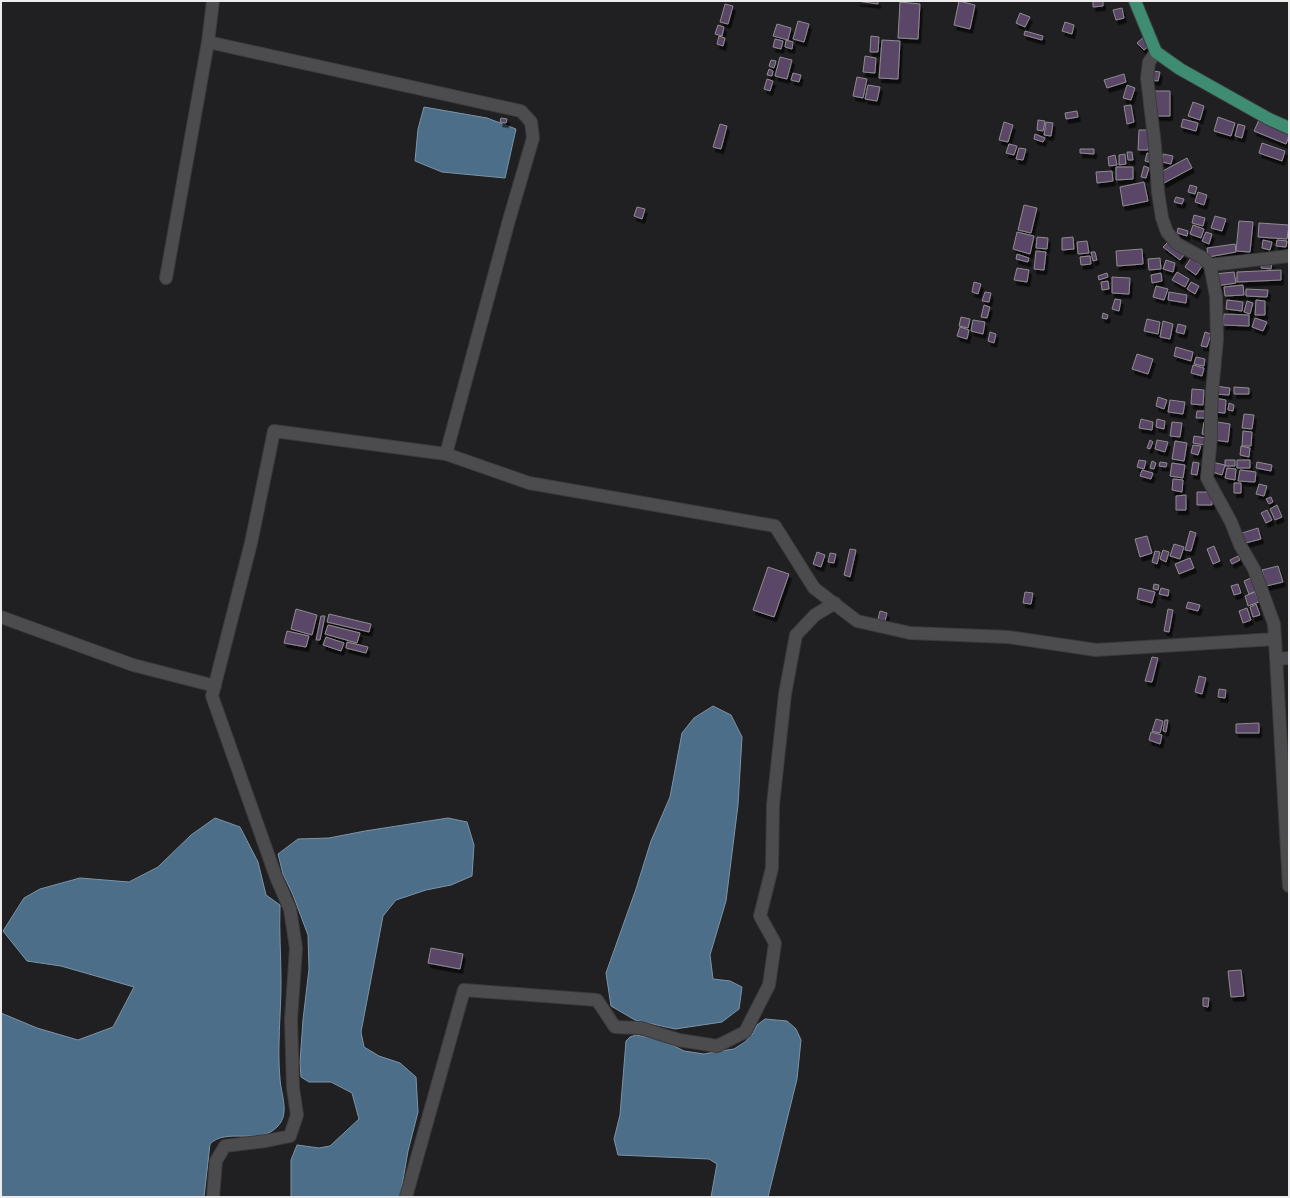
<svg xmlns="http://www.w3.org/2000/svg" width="1290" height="1198" font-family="Barlow,sans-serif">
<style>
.water{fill:#4c6e89;stroke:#7c94a7}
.building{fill:#5a4768;stroke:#8e8c8f;filter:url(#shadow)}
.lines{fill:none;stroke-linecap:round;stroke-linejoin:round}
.minor-casing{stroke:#3c3b3c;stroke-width:14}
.major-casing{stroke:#3c3b3c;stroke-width:14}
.minor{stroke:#4c4b4e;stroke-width:12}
.major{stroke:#3e8c71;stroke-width:12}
</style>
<defs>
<filter id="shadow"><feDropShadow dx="2.5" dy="4.5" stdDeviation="0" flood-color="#0009"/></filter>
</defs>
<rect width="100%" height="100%" fill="#201f21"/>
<path class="water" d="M 424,107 L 487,118 L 516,129 L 505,178 L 442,172 L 415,161 L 418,129 Z
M 713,706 L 731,715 L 742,737 L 738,805 L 726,901 L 710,955 L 713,979 L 730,981 L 742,987 L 739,1009 L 722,1022 L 675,1029 L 635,1020 L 611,1006 L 606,973 L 636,889 L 651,841 L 670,797 L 682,733 L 694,718 Z
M 215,818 L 240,827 L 258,862 L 266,895 L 280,905 C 279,931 281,956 281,982 C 281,1014 277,1047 280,1079 C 281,1095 290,1113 278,1126 C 261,1146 226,1127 210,1144 L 204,1197 L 1,1197 L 1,1013 L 37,1028 L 78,1040 L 113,1027 L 134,987 L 61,966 L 27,961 L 3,931 L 24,898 L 40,889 L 80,878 L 129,882 L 158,867 L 191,835 Z
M 448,818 L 467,822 L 474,845 L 472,876 L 451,885 L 426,890 L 396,900 L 383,916 L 361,1032 L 364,1047 L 379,1056 L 400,1063 L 416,1077 L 418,1112 L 408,1151 L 400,1197 L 291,1197 L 291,1160 L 297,1145 L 319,1148 L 330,1146 L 359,1119 L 352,1093 L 331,1082 L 309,1082 L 301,1077 L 300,1062 L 303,1020 L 309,969 L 308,935 L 293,895 L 283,874 L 278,854 L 298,839 L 329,838 L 365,831 Z
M 765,1019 L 787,1021 L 796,1029 L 801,1040 L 797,1079 L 768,1197 L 711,1197 L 717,1164 L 709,1159 L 618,1155 L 614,1139 L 620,1115 L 626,1041 L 630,1037 L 636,1035 L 662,1040 L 684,1051 L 704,1054 L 720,1051 L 734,1049 L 745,1042 L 753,1033 L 757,1025 Z"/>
<path class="building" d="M 857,1 L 878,1 L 878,4 Z
M 959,1 L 975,5 L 970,29 L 954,25 Z
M 1093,1 L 1103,1 L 1103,6 L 1093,7 Z
M 900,2 L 920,4 L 918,39 L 898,38 Z
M 725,4 L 733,6 L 728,24 L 720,22 Z
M 1122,8 L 1124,18 L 1116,20 L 1113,10 Z
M 1020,13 L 1030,17 L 1025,27 L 1016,23 Z
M 798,21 L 809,24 L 804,42 L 793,39 Z
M 1065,22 L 1074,25 L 1072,34 L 1062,31 Z
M 777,24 L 791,28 L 788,40 L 773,36 Z
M 718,25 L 724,27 L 722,36 L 715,34 Z
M 1025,31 L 1043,36 L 1042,40 L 1024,35 Z
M 719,36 L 725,38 L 723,46 L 717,44 Z
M 871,36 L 879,37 L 878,52 L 870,52 Z
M 1145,36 L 1152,43 L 1144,50 L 1137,43 Z
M 775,39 L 783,41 L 781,49 L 773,47 Z
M 786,40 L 793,42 L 792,49 L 785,47 Z
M 882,40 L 900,41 L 898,79 L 879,78 Z
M 865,56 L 876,58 L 875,73 L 863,72 Z
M 780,57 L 792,60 L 787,79 L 775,76 Z
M 771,60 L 776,61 L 774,68 L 769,66 Z
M 769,69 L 773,71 L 772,76 L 767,75 Z
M 1153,71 L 1160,72 L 1158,81 L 1152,80 Z
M 793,73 L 801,75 L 799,82 L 791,80 Z
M 1124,74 L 1126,82 L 1107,88 L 1104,80 Z
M 857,77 L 867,79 L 863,98 L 853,96 Z
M 767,79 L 773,81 L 770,91 L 764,89 Z
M 868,85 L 880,87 L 877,101 L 865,99 Z
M 1127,85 L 1135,88 L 1131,100 L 1123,98 Z
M 1154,91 L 1170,91 L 1170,116 L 1154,116 Z
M 1193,102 L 1204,106 L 1200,120 L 1188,116 Z
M 1131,105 L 1134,122 L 1127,124 L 1124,106 Z
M 1077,111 L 1078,117 L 1066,119 L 1065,113 Z
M 1218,117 L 1235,123 L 1231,136 L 1214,131 Z
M 501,118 L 507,119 L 506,123 L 500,122 Z
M 1183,119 L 1198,123 L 1196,131 L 1181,127 Z
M 1038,120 L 1045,121 L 1043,131 L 1037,130 Z
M 1259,120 L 1289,132 L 1289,136 L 1286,144 L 1254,131 Z
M 1004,122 L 1013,125 L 1008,142 L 999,140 Z
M 1046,122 L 1053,123 L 1051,136 L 1044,135 Z
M 720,124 L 727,126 L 721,149 L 713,147 Z
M 1238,124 L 1245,126 L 1242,138 L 1235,136 Z
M 1139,130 L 1150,130 L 1148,150 L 1138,150 Z
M 1035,134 L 1045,138 L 1043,142 L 1034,139 Z
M 1262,143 L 1285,151 L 1282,161 L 1259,153 Z
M 1009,144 L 1017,146 L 1014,155 L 1006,153 Z
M 1019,148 L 1026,149 L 1023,160 L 1016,159 Z
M 1080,149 L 1094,149 L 1094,154 L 1080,153 Z
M 1127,152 L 1132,152 L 1133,160 L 1128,160 Z
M 1147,153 L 1154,155 L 1153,163 L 1145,161 Z
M 1125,154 L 1126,164 L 1119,165 L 1119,155 Z
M 1163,154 L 1173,156 L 1171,164 L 1162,162 Z
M 1115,155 L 1117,165 L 1109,166 L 1108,157 Z
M 1187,158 L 1192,168 L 1164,183 L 1159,173 Z
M 1144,166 L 1149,168 L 1146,178 L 1141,177 Z
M 1116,167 L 1133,167 L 1133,179 L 1116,180 Z
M 1112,171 L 1113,181 L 1097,183 L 1096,172 Z
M 1144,182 L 1148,201 L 1123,206 L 1120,187 Z
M 1190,185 L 1197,187 L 1195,194 L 1188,192 Z
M 1198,192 L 1207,195 L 1204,205 L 1195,202 Z
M 1176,197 L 1184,199 L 1182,204 L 1174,202 Z
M 1024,205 L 1037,208 L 1031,233 L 1018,230 Z
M 637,207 L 645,209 L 642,219 L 634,216 Z
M 1194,215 L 1205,218 L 1203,226 L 1192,223 Z
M 1215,216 L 1226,219 L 1222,231 L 1211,228 Z
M 1239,221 L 1253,222 L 1250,252 L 1236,251 Z
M 1259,223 L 1289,225 L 1287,239 L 1258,237 Z
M 1193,225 L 1204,229 L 1201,238 L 1190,234 Z
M 1178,228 L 1188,231 L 1187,236 L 1177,233 Z
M 1017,232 L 1034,236 L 1030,254 L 1013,249 Z
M 1206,232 L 1212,234 L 1209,244 L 1202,241 Z
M 1037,237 L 1048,238 L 1047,249 L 1036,248 Z
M 1073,237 L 1074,249 L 1062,250 L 1062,238 Z
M 1263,240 L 1272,242 L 1270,250 L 1262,248 Z
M 1277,240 L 1287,241 L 1286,247 L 1276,246 Z
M 1087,241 L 1089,253 L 1078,254 L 1077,242 Z
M 1168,242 L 1184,255 L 1180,260 L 1163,247 Z
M 1235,244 L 1236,252 L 1208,257 L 1207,248 Z
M 1142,249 L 1143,264 L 1117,266 L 1116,251 Z
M 1036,251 L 1046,252 L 1044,270 L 1034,269 Z
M 1091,252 L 1095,252 L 1097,260 L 1093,261 Z
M 1017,254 L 1029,258 L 1028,262 L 1016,259 Z
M 1090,256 L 1091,264 L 1081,265 L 1080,257 Z
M 1160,258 L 1161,269 L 1149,270 L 1148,259 Z
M 1191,258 L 1202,266 L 1196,275 L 1185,267 Z
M 1166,260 L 1175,263 L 1173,272 L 1163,269 Z
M 1262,262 L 1272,263 L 1271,269 L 1261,268 Z
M 1017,268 L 1029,270 L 1027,282 L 1014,280 Z
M 1281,270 L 1281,280 L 1237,282 L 1237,272 Z
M 1177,272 L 1189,279 L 1185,287 L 1172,280 Z
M 1234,272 L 1236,283 L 1216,286 L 1214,274 Z
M 1107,273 L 1108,277 L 1099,280 L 1098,276 Z
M 1161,273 L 1162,281 L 1152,283 L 1151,275 Z
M 1112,277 L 1130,278 L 1129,294 L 1112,293 Z
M 1108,281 L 1109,289 L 1102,290 L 1101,282 Z
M 974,282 L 981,284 L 978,294 L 972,292 Z
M 1191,282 L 1199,286 L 1195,294 L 1187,289 Z
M 1243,285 L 1244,295 L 1225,296 L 1224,287 Z
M 1156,286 L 1168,289 L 1164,300 L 1153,297 Z
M 1246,289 L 1268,290 L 1267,297 L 1246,296 Z
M 985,292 L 991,293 L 989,302 L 982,301 Z
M 1169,292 L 1187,295 L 1186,303 L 1168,300 Z
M 1115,299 L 1121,300 L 1119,311 L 1112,309 Z
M 1227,300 L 1243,302 L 1242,311 L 1226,309 Z
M 1256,300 L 1265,301 L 1265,315 L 1255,315 Z
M 1247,301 L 1253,303 L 1250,314 L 1244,312 Z
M 984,305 L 990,307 L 987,318 L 981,317 Z
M 1103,313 L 1108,315 L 1107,319 L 1102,318 Z
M 1224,314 L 1249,315 L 1249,326 L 1223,325 Z
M 961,317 L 970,319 L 968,328 L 959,326 Z
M 1255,318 L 1267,322 L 1263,331 L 1252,327 Z
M 1147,319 L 1160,322 L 1158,334 L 1144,331 Z
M 973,320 L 985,322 L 983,334 L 971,331 Z
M 1163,321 L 1173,324 L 1170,339 L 1160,337 Z
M 1178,324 L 1186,326 L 1184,334 L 1176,332 Z
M 960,327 L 969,330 L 967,339 L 957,336 Z
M 990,332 L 996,334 L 994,343 L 988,341 Z
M 1205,332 L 1211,334 L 1207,347 L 1201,346 Z
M 1176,347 L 1193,352 L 1191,361 L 1174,356 Z
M 1137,354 L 1153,359 L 1148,374 L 1132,369 Z
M 1196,357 L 1205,359 L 1204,366 L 1194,364 Z
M 1193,365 L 1204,368 L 1202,376 L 1191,373 Z
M 1216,386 L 1230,388 L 1229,395 L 1215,394 Z
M 1234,387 L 1249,388 L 1249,394 L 1234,394 Z
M 1192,389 L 1204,390 L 1203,405 L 1191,404 Z
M 1158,397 L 1167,400 L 1164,409 L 1156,406 Z
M 1214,398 L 1226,400 L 1225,413 L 1213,412 Z
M 1170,400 L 1185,402 L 1183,414 L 1168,412 Z
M 1229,403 L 1234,405 L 1233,411 L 1228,410 Z
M 1197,411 L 1209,411 L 1208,418 L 1196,418 Z
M 1244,414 L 1254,415 L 1252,429 L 1242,428 Z
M 1141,419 L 1153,422 L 1152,430 L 1139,428 Z
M 1157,419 L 1165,421 L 1164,429 L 1156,427 Z
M 1172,422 L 1182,423 L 1180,437 L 1170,436 Z
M 1204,422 L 1210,423 L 1208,435 L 1202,434 Z
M 1217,422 L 1230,424 L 1228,442 L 1215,440 Z
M 1243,431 L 1252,432 L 1251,446 L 1242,446 Z
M 1194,436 L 1206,438 L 1205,445 L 1193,443 Z
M 1150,440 L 1153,442 L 1150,449 L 1147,448 Z
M 1157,440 L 1168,442 L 1165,452 L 1155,449 Z
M 1175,441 L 1187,443 L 1184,461 L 1172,459 Z
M 1193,445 L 1201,446 L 1198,455 L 1191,453 Z
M 1241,446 L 1250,448 L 1249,457 L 1240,455 Z
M 1139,460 L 1146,461 L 1144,469 L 1137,467 Z
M 1225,460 L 1235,460 L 1235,466 L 1225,466 Z
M 1237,460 L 1250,460 L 1250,468 L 1237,468 Z
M 1152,461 L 1156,463 L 1154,469 L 1150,468 Z
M 1160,462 L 1167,463 L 1166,467 L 1159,466 Z
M 1193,462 L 1199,463 L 1197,475 L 1191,474 Z
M 1212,462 L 1225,465 L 1222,475 L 1209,471 Z
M 1257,462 L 1272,465 L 1271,471 L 1256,468 Z
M 1172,463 L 1185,465 L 1183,478 L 1170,476 Z
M 1227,468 L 1236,469 L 1235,480 L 1225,478 Z
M 1142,470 L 1153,473 L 1151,479 L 1140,476 Z
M 1240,470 L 1256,472 L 1255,482 L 1238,481 Z
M 1173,479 L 1183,480 L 1182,492 L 1172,490 Z
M 1234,483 L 1241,483 L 1241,493 L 1234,493 Z
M 1259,484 L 1267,486 L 1264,496 L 1256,494 Z
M 1197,492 L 1212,492 L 1212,505 L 1197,505 Z
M 1186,495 L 1186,510 L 1176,510 L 1176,496 Z
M 1271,497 L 1273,502 L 1269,504 L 1266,499 Z
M 1277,505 L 1282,517 L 1275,520 L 1270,509 Z
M 1267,510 L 1272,520 L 1266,523 L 1261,513 Z
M 1258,528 L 1261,539 L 1242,544 L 1239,534 Z
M 1190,531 L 1196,533 L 1191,551 L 1185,550 Z
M 1147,536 L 1152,553 L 1140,557 L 1135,539 Z
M 1174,544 L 1184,547 L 1180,559 L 1170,556 Z
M 1214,546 L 1220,561 L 1213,564 L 1207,549 Z
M 850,549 L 856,550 L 850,577 L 844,575 Z
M 1163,550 L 1169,552 L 1166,562 L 1160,559 Z
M 1155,551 L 1160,552 L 1157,564 L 1152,562 Z
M 817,552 L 825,555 L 821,567 L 813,564 Z
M 830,553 L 836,554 L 834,563 L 828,562 Z
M 1238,556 L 1240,560 L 1232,564 L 1230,560 Z
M 1190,558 L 1194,568 L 1179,574 L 1175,564 Z
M 1278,566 L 1283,582 L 1266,586 L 1262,570 Z
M 768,567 L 789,574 L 774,617 L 753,610 Z
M 1251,578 L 1256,591 L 1249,594 L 1244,581 Z
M 1154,584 L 1159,585 L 1158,590 L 1153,589 Z
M 1238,584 L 1241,593 L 1234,595 L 1231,586 Z
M 1139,588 L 1155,592 L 1152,603 L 1137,599 Z
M 1161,588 L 1169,590 L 1168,596 L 1159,594 Z
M 1025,592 L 1033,593 L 1031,604 L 1023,603 Z
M 1255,592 L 1259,602 L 1248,606 L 1245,596 Z
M 1188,602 L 1200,605 L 1198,611 L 1186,608 Z
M 1256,604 L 1260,615 L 1253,617 L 1250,607 Z
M 1247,608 L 1251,620 L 1243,623 L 1239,611 Z
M 296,609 L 317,615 L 312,635 L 291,629 Z
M 1168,609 L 1173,610 L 1169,632 L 1164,631 Z
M 880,611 L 887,613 L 885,621 L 878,619 Z
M 329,614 L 371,624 L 369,632 L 327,622 Z
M 321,616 L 325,616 L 320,640 L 316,640 Z
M 328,625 L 360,633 L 357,643 L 325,634 Z
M 287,631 L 309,636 L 306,647 L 284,643 Z
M 326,637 L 344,643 L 341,651 L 323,645 Z
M 347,642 L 368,647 L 366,653 L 346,648 Z
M 1152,657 L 1158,658 L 1152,682 L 1145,681 Z
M 1199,676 L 1206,678 L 1202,694 L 1195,692 Z
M 1219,689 L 1226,690 L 1225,698 L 1218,697 Z
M 1156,719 L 1163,721 L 1160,733 L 1152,731 Z
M 1165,720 L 1168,720 L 1166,732 L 1163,731 Z
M 1259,723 L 1259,733 L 1236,733 L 1236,724 Z
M 1151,732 L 1162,735 L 1160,744 L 1149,740 Z
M 431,948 L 463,954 L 460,969 L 428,963 Z
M 1241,970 L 1244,996 L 1231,997 L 1228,971 Z
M 1203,998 L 1209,998 L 1208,1007 L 1203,1006 Z"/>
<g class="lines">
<g class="minor-casing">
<path id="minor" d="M 213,1 L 208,42 L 521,111 L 531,122 L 533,138 L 509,220 L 446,454
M 1156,52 L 1149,62 L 1147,78 L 1155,146 L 1158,192 L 1162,218 L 1167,232 L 1177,244 L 1203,258 L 1210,265 L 1216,296 L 1217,339 L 1212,392 L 1211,415 L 1211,436 L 1207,478 L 1231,522 L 1240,545 L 1254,569 L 1274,624 L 1275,639
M 1210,265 L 1289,256
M 166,278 L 208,42
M 1,617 L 133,665 L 215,686
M 1276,659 L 1289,658
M 213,1197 L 216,1161 L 225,1146 L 266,1141 L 290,1136 L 297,1115 L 293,1088 L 291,1020 L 296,948 L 290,909 L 276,877 L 212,696 L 251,543 L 274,431 L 446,454 L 529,483 L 775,526 L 814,588 L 857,621 L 910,633 L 1008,637 L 1096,650 L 1275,639 L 1289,886
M 406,1197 L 464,990 L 597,1000 L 615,1027 L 641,1028 L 679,1040 L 717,1046 L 745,1032 L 769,985 L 775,943 L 760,916 L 772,868 L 773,805 L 785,694 L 796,635 L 815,615 L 835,603"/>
</g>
<g class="major-casing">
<path id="major" d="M 1135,1 L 1156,52 L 1180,69 L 1269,119 L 1289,128"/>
</g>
<use href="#minor" class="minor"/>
<use href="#major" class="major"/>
</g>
<rect width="1290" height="1198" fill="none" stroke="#ecebec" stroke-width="4"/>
</svg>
